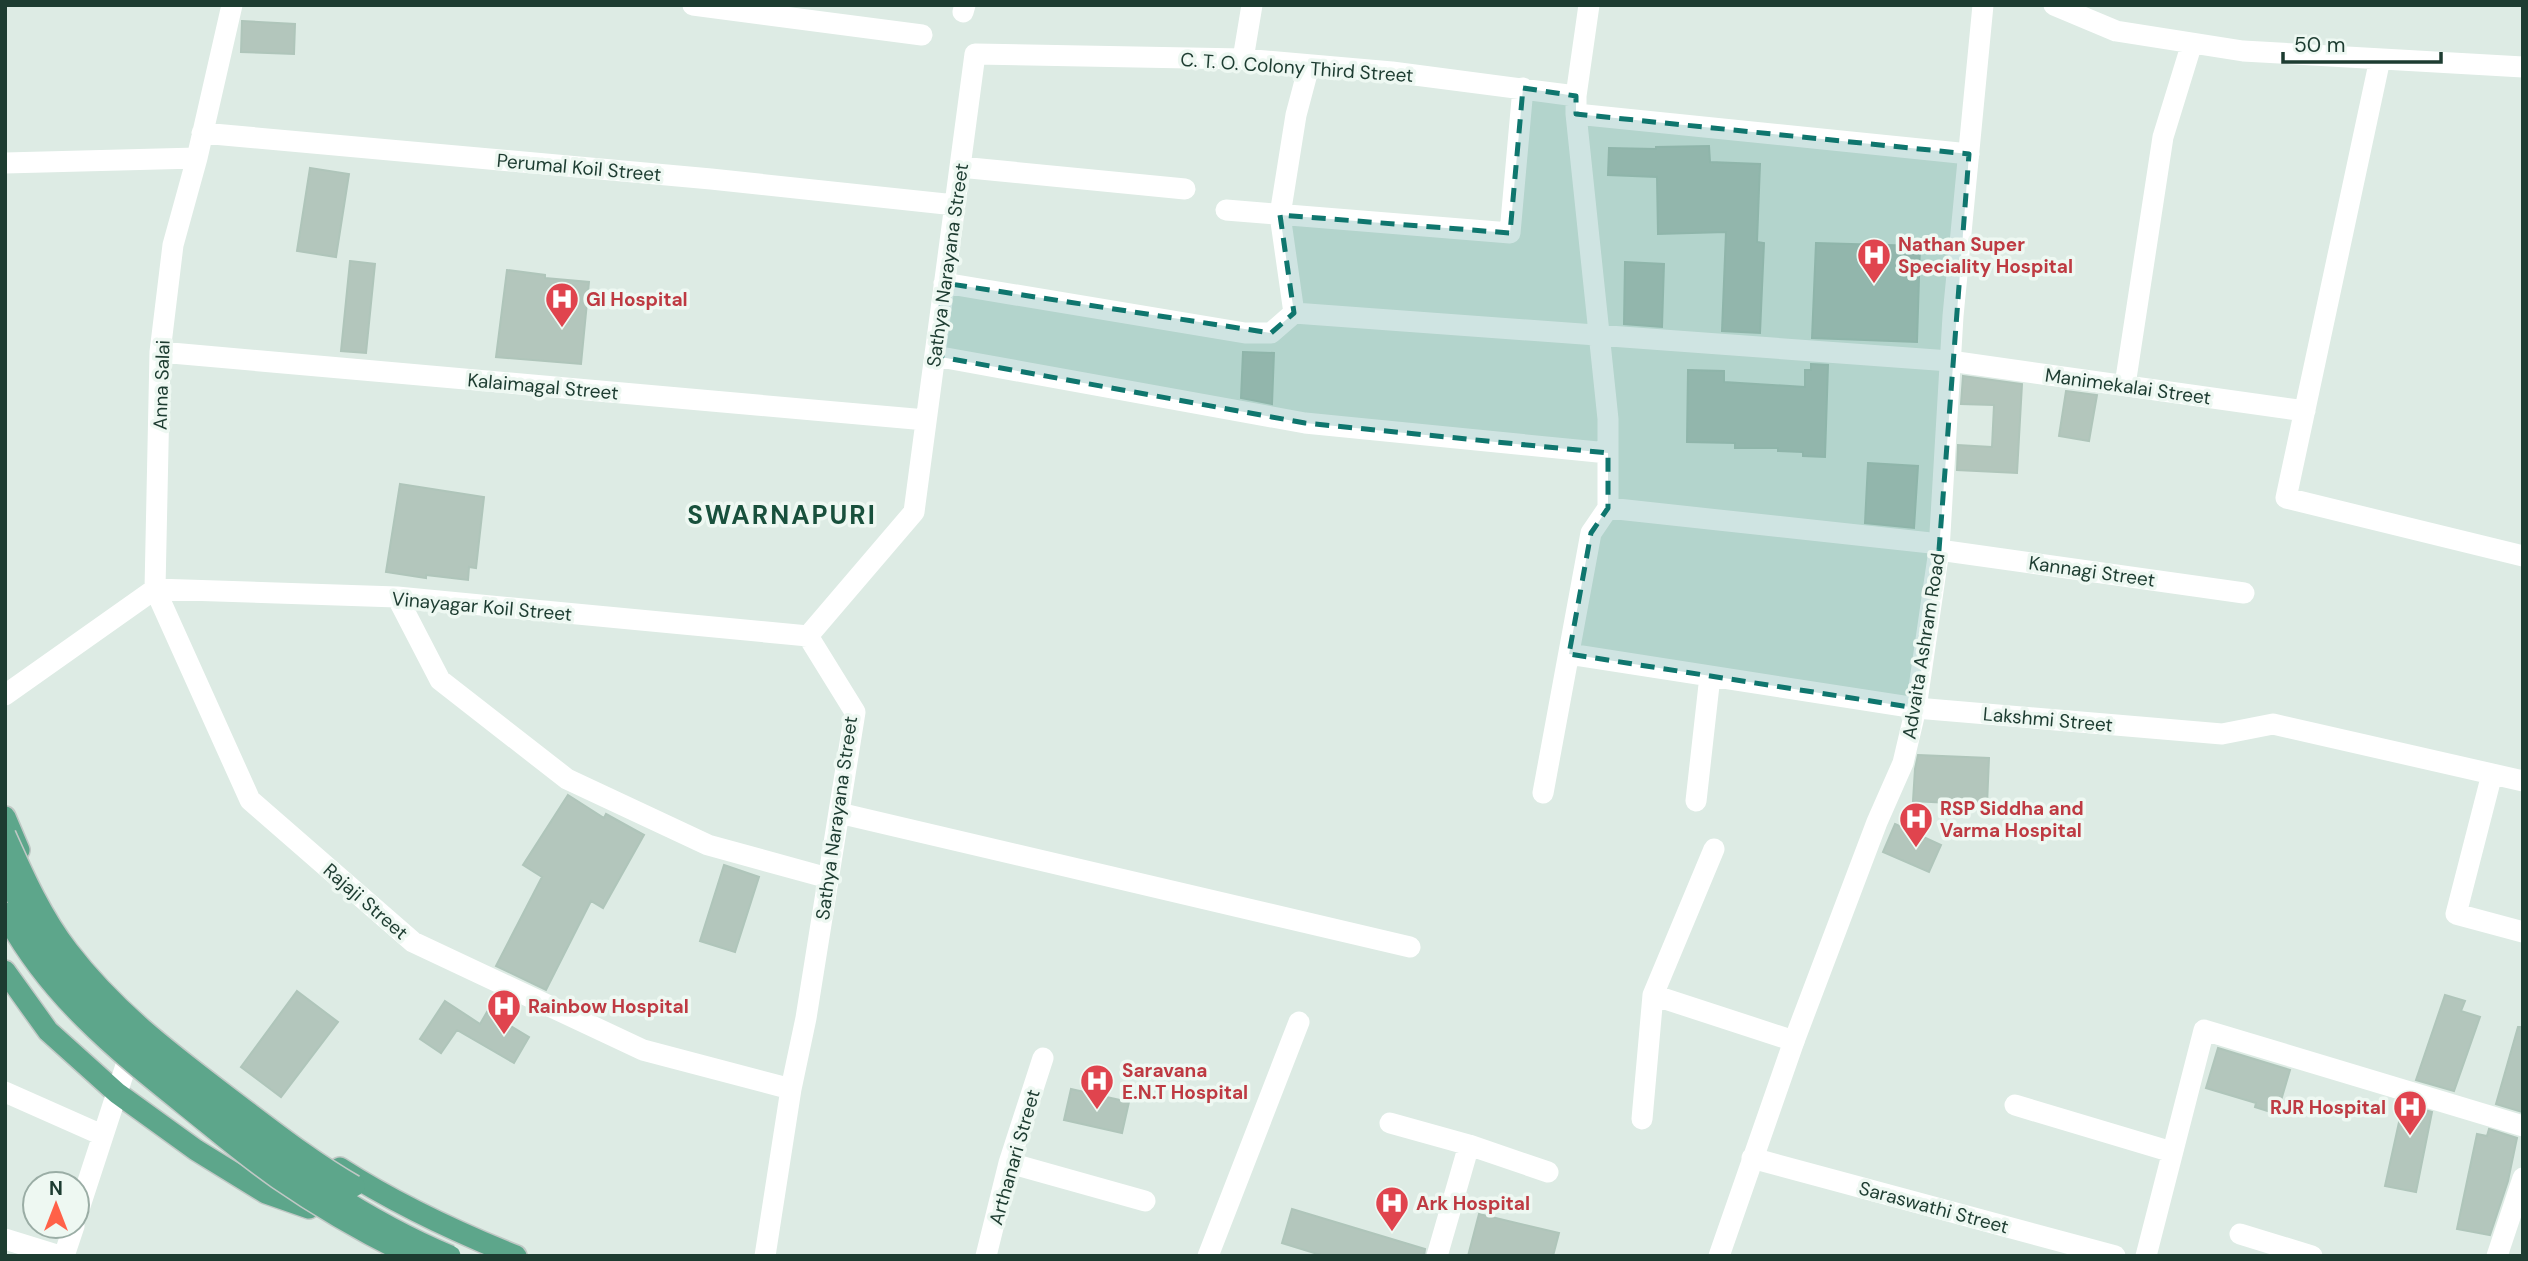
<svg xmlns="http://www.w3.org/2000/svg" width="2528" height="1261" font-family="'DM Sans',sans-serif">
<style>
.building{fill:#b3c6bc;stroke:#afc5ba;stroke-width:2}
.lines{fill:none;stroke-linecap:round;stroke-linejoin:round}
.primary-casing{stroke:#c0c8c5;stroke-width:24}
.minor{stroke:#fff;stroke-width:21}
.tertiary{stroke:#fff;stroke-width:21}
.primary{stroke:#5da68b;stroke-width:21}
.primary-bridge-casing{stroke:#c0c8c5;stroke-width:24;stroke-linecap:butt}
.primary-bridge{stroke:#5da68b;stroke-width:21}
.marked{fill:#0f766e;fill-opacity:0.2;stroke:#0f766e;stroke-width:5;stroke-dasharray:14 9;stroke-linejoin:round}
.labels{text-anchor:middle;stroke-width:7;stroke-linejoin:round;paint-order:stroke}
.street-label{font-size:19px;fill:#1d3c31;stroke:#eef8f2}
.health-label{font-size:19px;font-weight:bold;fill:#be3a42;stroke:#eef8f2;text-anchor:start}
.district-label{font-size:26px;font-weight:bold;letter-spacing:2px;fill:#18503c;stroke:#eef8f2}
</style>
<rect width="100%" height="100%" fill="#ddebe4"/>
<path class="building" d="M 242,21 L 295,24 L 294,54 L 241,52 Z
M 1709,146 L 1710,162 L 1760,164 L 1757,242 L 1764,243 L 1760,333 L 1722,331 L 1726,232 L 1658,234 L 1657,177 L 1608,175 L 1609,148 L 1656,149 L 1656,147 Z
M 310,168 L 349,174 L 336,257 L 297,251 Z
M 1816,243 L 1920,246 L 1917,342 L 1812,338 Z
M 350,261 L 375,264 L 366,353 L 341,351 Z
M 1625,262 L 1664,264 L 1662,327 L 1624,324 Z
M 507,270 L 545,275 L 545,278 L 589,282 L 581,364 L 496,357 Z
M 1243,352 L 1274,353 L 1272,404 L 1241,398 Z
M 1811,364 L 1828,365 L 1825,457 L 1803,456 L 1803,452 L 1778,451 L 1778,448 L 1735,448 L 1735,443 L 1687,442 L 1688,370 L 1724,371 L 1724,382 L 1805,387 L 1805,370 L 1811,370 Z
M 1963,376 L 2022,384 L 2017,473 L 1957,470 L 1958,445 L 1992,447 L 1994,405 L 1961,404 Z
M 2066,391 L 2097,395 L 2089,441 L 2059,436 Z
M 1868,463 L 1918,466 L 1914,528 L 1865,523 Z
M 400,484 L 484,497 L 476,568 L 469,567 L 468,580 L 426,575 L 426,578 L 386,572 Z
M 1918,755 L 1989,758 L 1987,805 L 1913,801 L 1915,769 Z
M 568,795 L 604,818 L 606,814 L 644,835 L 603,908 L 591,901 L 546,990 L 496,966 L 542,877 L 523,865 Z
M 1895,824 L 1941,845 L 1929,872 L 1883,852 Z
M 724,865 L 759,877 L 735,952 L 700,941 Z
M 297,991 L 338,1022 L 281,1097 L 241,1067 Z
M 2445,995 L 2465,1001 L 2461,1011 L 2480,1017 L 2454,1091 L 2416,1080 Z
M 445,1001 L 480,1024 L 487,1012 L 529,1037 L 514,1063 L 457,1030 L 441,1053 L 420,1039 Z
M 2518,1027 L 2523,1027 L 2522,1112 L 2496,1104 Z
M 2218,1048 L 2290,1070 L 2277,1114 L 2255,1107 L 2256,1103 L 2206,1088 Z
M 1071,1089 L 1129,1102 L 1122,1133 L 1064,1120 Z
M 2403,1104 L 2432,1112 L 2416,1192 L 2385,1186 Z
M 2489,1129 L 2517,1138 L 2508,1181 L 2490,1235 L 2457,1229 L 2477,1134 L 2487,1136 Z
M 1292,1209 L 1425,1249 L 1424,1256 L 1324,1256 L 1282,1243 Z
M 1479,1214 L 1559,1233 L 1553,1256 L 1468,1256 Z"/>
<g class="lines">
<g class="primary-casing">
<path id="primary" d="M 5,817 L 19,850
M 5,971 L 48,1031 L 117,1093 L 196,1150 L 266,1193 L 309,1208
M 340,1168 C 396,1204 454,1231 516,1256"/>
</g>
<path class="minor" d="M 232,5 L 197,158 L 173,245 L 160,352 L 155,589 L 250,800 L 413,942 L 643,1050 L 791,1089
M 693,5 L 922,35
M 2054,5 L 2116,31 L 2243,51 L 2523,67
M 963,12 L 965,5
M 1243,59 L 1252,5
M 2380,59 L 2286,498 L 2523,556
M 1576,114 L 1969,154
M 202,133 L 711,179 L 955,205
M 5,163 L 197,158
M 960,167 L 1185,189
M 1226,210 L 1510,233 L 1523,88
M 944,283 L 1245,333 L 1271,333 L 1294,313 L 1280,215 L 1296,115 L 1309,66
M 1294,313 L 1950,361 L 2305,411
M 160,352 L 926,420
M 935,356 L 1305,423 L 1608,453
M 2125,385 L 2163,137 L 2192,43
M 1608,508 L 1940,544
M 1939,550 L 2244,593
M 155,589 L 397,597 L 808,636
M 397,597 L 440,680 L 567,779 L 708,845 L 828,878
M 1569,654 L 1916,708 L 2222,734 L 2273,724 L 2523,781
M 5,695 L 155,589
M 2492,774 L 2456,914 L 2523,932
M 1543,793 L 1591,533 L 1608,508 L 1608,419 L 1576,114 L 1576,96 L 1589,5
M 1696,801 L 1710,676
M 839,813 L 1410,947
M 1653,995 L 1794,1041
M 5,1092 L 102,1135
M 2015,1105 L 2172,1152
M 1642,1119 L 1653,995 L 1714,849
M 1390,1123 L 1469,1145 L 1548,1172
M 1752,1158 L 2115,1256
M 1009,1163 L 1145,1201
M 77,1215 L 133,1044
M 2240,1234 L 2312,1256
M 5,1239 L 60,1256
M 64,1256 L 74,1226
M 765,1256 L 791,1089 L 806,1018 L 855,712 L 808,636 L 914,512 L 975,54 L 1243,59 L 1392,72 L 1576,96
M 986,1256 L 1009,1163 L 1043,1058
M 1208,1256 L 1299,1022
M 1437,1256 L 1469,1145
M 2146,1256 L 2204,1030 L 2523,1126
M 2497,1256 L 2523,1178"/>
<path class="tertiary" d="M 1719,1256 L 1794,1041 L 1877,822 L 1903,763 L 1916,708 L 1939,550 L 1953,316 L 1983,5"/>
<use href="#primary" class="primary"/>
<g class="primary-bridge-casing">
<path id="primary-bridge" d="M 5,835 C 23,875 41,916 68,951 C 117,1015 178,1059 241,1107 C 278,1135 314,1163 354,1186
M 5,874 C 57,983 124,1036 216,1109 C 288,1166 364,1220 450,1256
M 5,913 C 47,994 116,1050 186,1106 C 216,1130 246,1156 278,1178 C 320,1207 365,1233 412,1256"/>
</g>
<use href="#primary-bridge" class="primary-bridge"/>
</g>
<path class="marked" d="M 1523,88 L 1576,96 L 1576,114 L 1969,154 L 1939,550 L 1916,708 L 1569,654 L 1591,533 L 1608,508 L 1608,453 L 1305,423 L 935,356 L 944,283 L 1271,333 L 1294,313 L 1280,215 L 1510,233 Z"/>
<defs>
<g id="hospital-pin" transform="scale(1.75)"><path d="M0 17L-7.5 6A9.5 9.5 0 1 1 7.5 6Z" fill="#e0444e" stroke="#eef8f2"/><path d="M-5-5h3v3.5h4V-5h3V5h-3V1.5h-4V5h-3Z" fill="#fff"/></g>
</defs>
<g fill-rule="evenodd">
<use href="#hospital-pin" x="1874" y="255"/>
<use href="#hospital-pin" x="562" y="299"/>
<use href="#hospital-pin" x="1916" y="819"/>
<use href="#hospital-pin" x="504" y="1006"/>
<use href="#hospital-pin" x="1097" y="1081"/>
<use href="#hospital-pin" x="2410" y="1107"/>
<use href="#hospital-pin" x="1392" y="1203"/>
</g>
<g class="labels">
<g class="street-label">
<text transform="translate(1297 67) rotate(4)" y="7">C. T. O. Colony Third Street</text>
<text transform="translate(579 167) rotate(5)" y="7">Perumal Koil Street</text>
<text transform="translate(947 265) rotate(-82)" y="7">Sathya Narayana Street</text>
<text transform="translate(161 385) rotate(-88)" y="7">Anna Salai</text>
<text transform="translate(543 386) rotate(5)" y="7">Kalaimagal Street</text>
<text transform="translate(2128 386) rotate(8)" y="7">Manimekalai Street</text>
<text transform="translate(2092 571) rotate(8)" y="7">Kannagi Street</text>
<text transform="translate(482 606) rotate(5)" y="7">Vinayagar Koil Street</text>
<text transform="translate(1923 646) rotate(-81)" y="7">Advaita Ashram Road</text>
<text transform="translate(2048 719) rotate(5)" y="7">Lakshmi Street</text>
<text transform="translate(836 818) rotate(-82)" y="7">Sathya Narayana Street</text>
<text transform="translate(366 901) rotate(41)" y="7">Rajaji Street</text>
<text transform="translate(1014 1157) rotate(-74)" y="7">Arthanari Street</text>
<text transform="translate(1934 1207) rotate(15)" y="7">Saraswathi Street</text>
</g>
<g class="health-label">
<text x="1898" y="251">Nathan Super<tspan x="1898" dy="22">Speciality Hospital</tspan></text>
<text x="586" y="306">Gl Hospital</text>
<text x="1940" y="815">RSP Siddha and<tspan x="1940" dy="22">Varma Hospital</tspan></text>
<text x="528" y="1013">Rainbow Hospital</text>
<text x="1122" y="1077">Saravana<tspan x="1122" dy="22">E.N.T Hospital</tspan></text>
<text x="2386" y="1114" text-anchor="end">RJR Hospital</text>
<text x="1416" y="1210">Ark Hospital</text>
</g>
<g class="district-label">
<text x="782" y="524">SWARNAPURI</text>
</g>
</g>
<rect width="2528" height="1261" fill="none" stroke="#1d3c31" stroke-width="14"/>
<g transform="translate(56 1205)"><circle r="33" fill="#eef8f2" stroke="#9aada5" stroke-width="2"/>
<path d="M0-5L12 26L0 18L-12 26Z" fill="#ff6148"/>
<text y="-10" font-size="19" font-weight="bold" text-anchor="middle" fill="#1d3c31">N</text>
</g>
<path d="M2283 52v10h158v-10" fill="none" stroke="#1d3c31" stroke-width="3.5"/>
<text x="2294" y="52" font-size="21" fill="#1d3c31" stroke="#eef8f2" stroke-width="5" paint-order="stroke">50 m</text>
</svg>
